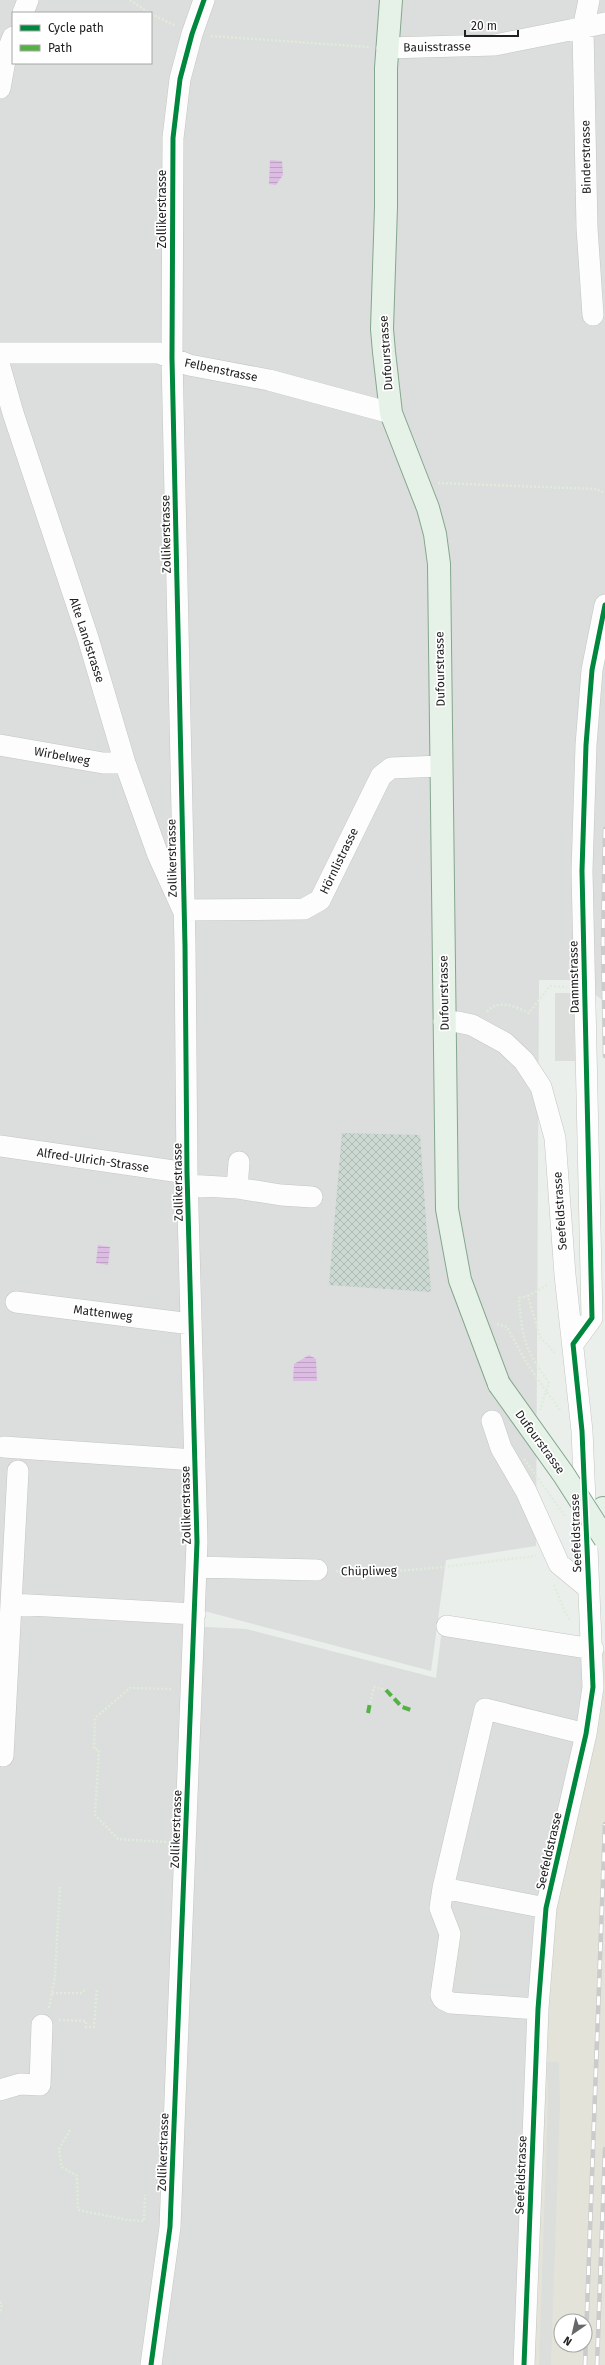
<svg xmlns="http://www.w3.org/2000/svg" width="605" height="2365" font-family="'Fira Sans',sans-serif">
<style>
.residential{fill:#dbdedc;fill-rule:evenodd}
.railway{fill:#e3e3d9;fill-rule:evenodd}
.construction{fill:url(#construction-cross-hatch)}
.parking{fill:#dcdedc}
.water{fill:url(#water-rules)}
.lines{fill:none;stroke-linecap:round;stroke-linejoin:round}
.minor-casing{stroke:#c4c6c4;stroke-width:22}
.major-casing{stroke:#85a68e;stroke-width:24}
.path{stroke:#dfecda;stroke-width:2.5;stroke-dasharray:2 2;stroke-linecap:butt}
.minor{stroke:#fcfdfc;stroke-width:21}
.major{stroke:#e6f2e8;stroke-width:22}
.rail-casing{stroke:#cbcbcb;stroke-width:4.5}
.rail{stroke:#fff;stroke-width:3;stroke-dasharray:9;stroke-linecap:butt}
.major-bridge-casing{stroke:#85a68e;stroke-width:24;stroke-linecap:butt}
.path-bridge{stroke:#dfecda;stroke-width:2.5;stroke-dasharray:2 2;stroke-linecap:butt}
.major-bridge{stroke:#e6f2e8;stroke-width:22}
.quiet{stroke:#55b145;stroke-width:4;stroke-dasharray:8 4;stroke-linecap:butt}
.cycleway-casing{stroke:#fff;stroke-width:8}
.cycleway{stroke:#00873e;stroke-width:5}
.labels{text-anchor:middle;stroke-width:3.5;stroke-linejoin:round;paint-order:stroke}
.street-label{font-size:12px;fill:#212121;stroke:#fff}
</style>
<defs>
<pattern id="construction-cross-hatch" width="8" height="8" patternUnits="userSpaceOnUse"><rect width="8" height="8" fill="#cbd9d2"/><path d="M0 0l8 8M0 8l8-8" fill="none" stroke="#aebab4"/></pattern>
<pattern id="water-rules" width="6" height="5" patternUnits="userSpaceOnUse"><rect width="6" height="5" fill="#ddbce4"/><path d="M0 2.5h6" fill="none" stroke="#bda1c3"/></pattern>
</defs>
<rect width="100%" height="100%" fill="#eaefeb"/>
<path class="residential" d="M 0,0 L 605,0 L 605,1002 L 576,980 L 539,980 L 536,1546 L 446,1560 L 431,1671 L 204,1611 L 199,1451 L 0,1444 ZM 13,13 L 151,13 L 151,63 L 13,63 Z
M 0,1453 L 185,1465 L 188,1557 L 186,1626 L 246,1629 L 436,1678 L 443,1620 L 601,1655 L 517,2365 L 0,2365 Z"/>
<path class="railway" d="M 602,1651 L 605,1651 L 605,2365 L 534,2365 L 550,1967 L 555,1915 ZM 561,2321 L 585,2321 L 585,2345 L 561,2345 Z"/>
<path class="construction" d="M 342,1133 L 420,1135 L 431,1292 L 329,1285 Z"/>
<path class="parking" d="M 555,993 L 574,993 L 575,1061 L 555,1061 Z
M 458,1922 L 471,1923 L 467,1991 L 454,1990 Z
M 547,2062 L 559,2062 L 560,2103 L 551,2365 L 539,2365 L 548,2102 Z"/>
<path class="water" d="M 270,160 L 282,161 L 283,175 L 276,185 L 269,184 Z
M 98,1245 L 110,1247 L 108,1265 L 96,1263 Z
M 309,1355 L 316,1359 L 317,1381 L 293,1381 L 294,1364 Z"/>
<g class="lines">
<g class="minor-casing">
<path id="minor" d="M 589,0 L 583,29 L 587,228 L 593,315
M 23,13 L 28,0
M 387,48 L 495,45 L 605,23
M 0,88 L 6,55 L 13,37
M 0,353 L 159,353 L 189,365 L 269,380 L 391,413
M 0,367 L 13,413 L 88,638 L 125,763 L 158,855 L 183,910 L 304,909 L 320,900 L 381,776 L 391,768 L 441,766
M 0,745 L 103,763 L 125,763
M 444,1022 L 458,1022 L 472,1025 L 505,1043 L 524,1061 L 541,1087 L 555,1138 L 565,1275 L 582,1431 L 593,1687 L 586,1734 L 546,1908 L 538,2009 L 524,2365
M 0,1146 L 187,1173
M 187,1185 L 237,1188 L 239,1162
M 237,1188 L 281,1195 L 312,1197
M 16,1302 L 191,1324
M 573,1344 L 592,1318 L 582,871 L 586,745 L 592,670 L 605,605
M 492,1421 L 501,1448 L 526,1491 L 559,1564 L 587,1587
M 4,1447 L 195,1460
M 196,1567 L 317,1570
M 11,1604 L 195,1614
M 447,1626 L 593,1649
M 3,1756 L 18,1471
M 443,1888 L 546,1908
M 538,2009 L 451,2003 L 443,1999 L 441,1995 L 450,1934 L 440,1908 L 443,1888 L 485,1709 L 586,1734
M 0,2090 L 20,2084 L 40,2085 L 42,2025
M 151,2365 L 170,2227 L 197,1542 L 187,1173 L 185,946 L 172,358 L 173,138 L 180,79 L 192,34 L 204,0"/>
</g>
<g class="major-casing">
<path id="major" d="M 391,0 L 386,68 L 386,207 L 382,329 L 384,352 L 391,413 L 428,508 L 435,534 L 439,564 L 447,1209 L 460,1280 L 499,1384
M 603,1508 L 605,1511"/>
</g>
<path class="path" d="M 130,0 L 149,13
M 151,14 L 176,26
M 211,36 L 369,47
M 438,483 L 596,489 L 605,493
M 487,1012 C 498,998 516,1007 529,1013 L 550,986 L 567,987
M 528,1296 L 547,1285
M 497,1324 L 507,1327 L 526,1362 L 546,1391 L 540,1410
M 555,1353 L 540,1337 L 528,1296 L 519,1298 C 522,1340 525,1349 549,1383 L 546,1391 L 560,1410
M 336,1571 C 402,1575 470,1563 536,1556
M 554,1585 L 565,1612 L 570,1620
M 370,1703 L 374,1687 L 386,1690
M 166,1842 L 118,1839 L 95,1815 L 99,1750 L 94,1749 L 95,1718 L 130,1688 L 172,1689
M 52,1993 L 82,1993 L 86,1988
M 49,2008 L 55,1976 L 60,1887
M 59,2020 L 86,2021 L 86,2027 L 94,2027 L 97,1989
M 70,2130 L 59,2149 L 62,2167 L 77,2176 L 78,2210 L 128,2220 L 144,2221 L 145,2195
M 0,2302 L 2,2305 L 0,2314"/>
<use href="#minor" class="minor"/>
<use href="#major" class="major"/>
<g class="rail-casing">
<path id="rail" d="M 605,829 L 603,941 L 605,1056
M 585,2365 L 605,1824
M 597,2365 L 605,2149"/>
</g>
<use href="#rail" class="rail"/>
<g class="major-bridge-casing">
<path id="major-bridge" d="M 499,1384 L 564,1475 L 605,1539"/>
</g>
<path class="path-bridge" d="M 524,1459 L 565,1516"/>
<use href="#major-bridge" class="major-bridge"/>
<path class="quiet" d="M 386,1690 L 402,1707 L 411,1710
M 368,1713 L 370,1703"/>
<g class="cycleway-casing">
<path id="cycleway" d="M 151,2365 L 170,2227 L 197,1542 L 187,1173 L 185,946 L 172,358 L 173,138 L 180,79 L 192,34 L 204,0
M 524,2365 L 538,2009 L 546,1908 L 586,1734 L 593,1687 L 582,1431 L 573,1344 L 592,1318 L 582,871 L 586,745 L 592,670 L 605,605"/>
</g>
<use href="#cycleway" class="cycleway"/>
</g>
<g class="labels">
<g class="street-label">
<text transform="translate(437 47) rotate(-1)" y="4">Bauisstrasse</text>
<text transform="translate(586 157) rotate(-91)" y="4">Binderstrasse</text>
<text transform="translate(162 209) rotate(-90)" y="4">Zollikerstrasse</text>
<text transform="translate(386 353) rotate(-94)" y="4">Dufourstrasse</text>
<text transform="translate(221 370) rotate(12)" y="4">Felbenstrasse</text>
<text transform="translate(166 534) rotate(-91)" y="4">Zollikerstrasse</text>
<text transform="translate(87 640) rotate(72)" y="4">Alte Landstrasse</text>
<text transform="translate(440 669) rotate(-91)" y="4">Dufourstrasse</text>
<text transform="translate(62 756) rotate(10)" y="4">Wirbelweg</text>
<text transform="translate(172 858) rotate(-91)" y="4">Zollikerstrasse</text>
<text transform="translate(339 861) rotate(-64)" y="4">Hörnlistrasse</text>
<text transform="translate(574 977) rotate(-91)" y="4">Dammstrasse</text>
<text transform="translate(444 993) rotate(-91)" y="4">Dufourstrasse</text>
<text transform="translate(93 1160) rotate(8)" y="4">Alfred-Ulrich-Strasse</text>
<text transform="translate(178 1182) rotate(-91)" y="4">Zollikerstrasse</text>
<text transform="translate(560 1211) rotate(-94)" y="4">Seefeldstrasse</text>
<text transform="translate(103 1313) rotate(7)" y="4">Mattenweg</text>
<text transform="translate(540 1442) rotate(54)" y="4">Dufourstrasse</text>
<text transform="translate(186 1505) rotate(-91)" y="4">Zollikerstrasse</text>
<text transform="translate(576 1533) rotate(-92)" y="4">Seefeldstrasse</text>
<text transform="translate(369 1571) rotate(-1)" y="4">Chüpliweg</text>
<text transform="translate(176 1829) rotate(-88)" y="4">Zollikerstrasse</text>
<text transform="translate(549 1851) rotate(-77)" y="4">Seefeldstrasse</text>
<text transform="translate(163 2152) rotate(-88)" y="4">Zollikerstrasse</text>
<text transform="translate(521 2175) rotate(-88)" y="4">Seefeldstrasse</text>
</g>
</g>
<rect x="12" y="12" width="140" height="52" fill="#ffffff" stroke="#a6a6a6"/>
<rect x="20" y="25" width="20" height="6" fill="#00873e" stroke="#a6a6a6"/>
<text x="48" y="32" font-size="12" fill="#212121">Cycle path</text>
<rect x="20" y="45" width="20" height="6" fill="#55b145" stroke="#a6a6a6"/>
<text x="48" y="52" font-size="12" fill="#212121">Path</text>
<g transform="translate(573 2333) rotate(214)"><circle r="19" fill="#ffffff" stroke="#a6a6a6"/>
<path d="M0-3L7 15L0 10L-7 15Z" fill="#676968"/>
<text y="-6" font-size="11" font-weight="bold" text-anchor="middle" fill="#212121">N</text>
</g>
<path d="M465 30v6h53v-6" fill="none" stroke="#212121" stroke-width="2"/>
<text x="471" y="30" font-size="12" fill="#212121" stroke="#ffffff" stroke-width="3" paint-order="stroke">20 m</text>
</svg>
